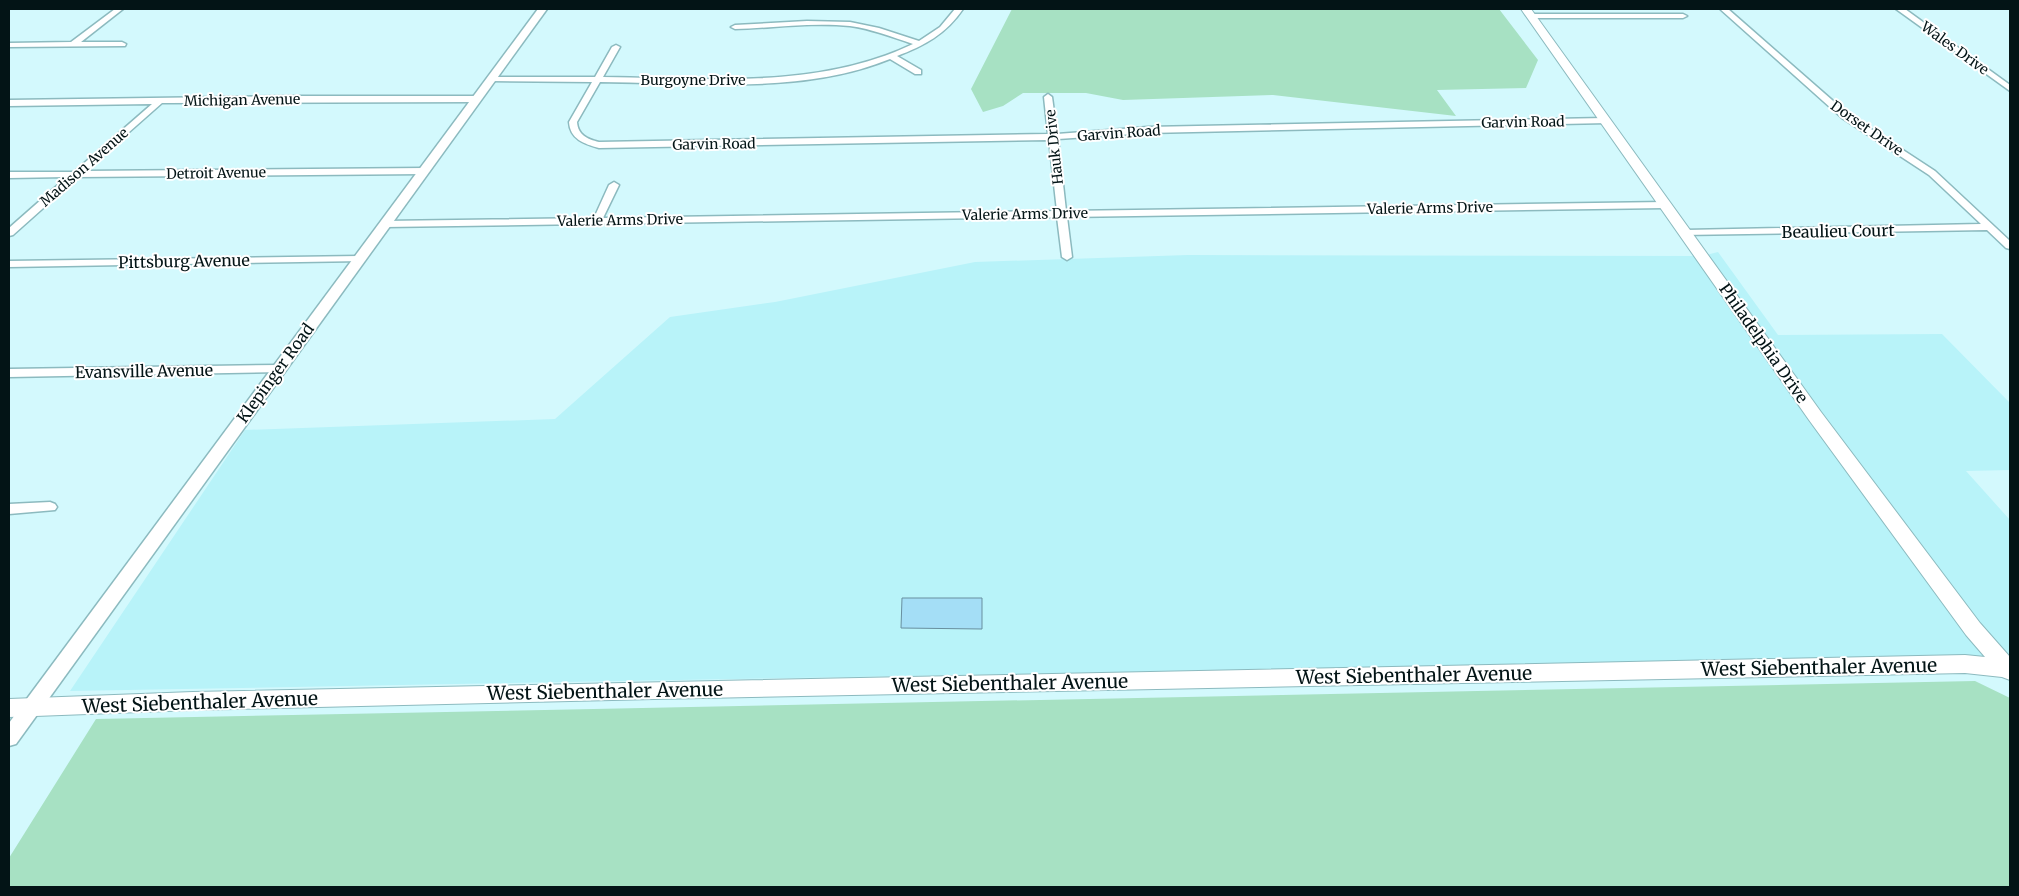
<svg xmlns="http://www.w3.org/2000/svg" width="2019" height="896" font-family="Merriweather,serif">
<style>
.built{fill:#b8f3f9}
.green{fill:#a7e1c3}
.building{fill:#a4def6;stroke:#688f9f}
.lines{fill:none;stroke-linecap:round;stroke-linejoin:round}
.minor-casing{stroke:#8cbabf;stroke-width:3}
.tertiary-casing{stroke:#8cbabf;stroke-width:3}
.secondary-casing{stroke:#8cbabf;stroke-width:2}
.minor{fill:#fff;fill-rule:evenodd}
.tertiary{fill:#fff;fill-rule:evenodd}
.secondary{fill:#fff;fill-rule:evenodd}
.labels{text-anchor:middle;stroke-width:4;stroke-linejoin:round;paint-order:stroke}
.far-street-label{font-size:14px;fill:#031416;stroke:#fff}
.street-label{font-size:16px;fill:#031416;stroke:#fff}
.near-street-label{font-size:19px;fill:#031416;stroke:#fff}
</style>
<rect width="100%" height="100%" fill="#d3f9fd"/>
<path class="built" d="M 1718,252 L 1778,335 L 1942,334 L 2010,403 L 2010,470 L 1966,471 L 2010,520 L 2010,656 L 70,691 L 245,430 L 555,419 L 670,317 L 775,302 L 975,262 L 1188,255 L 1702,256 Z"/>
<path class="green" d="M 1012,9 L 1499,9 L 1538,60 L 1526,88 L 1437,90 L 1456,116 L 1273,95 L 1123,100 L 1086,93 L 1023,93 L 1003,106 L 983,112 L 971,89 Z
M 1975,681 L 2010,698 L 2010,887 L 9,887 L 9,858 L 96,719 Z"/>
<path class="building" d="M 902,598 L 982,598 L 982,629 L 901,628 Z"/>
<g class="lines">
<g class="minor-casing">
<path id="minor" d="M 115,9 L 123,9 L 81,42 L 122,42 L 126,44 L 125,46 L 9,47 L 9,43 L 71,42 Z
M 955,9 L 963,9 C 946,34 924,46 897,56 L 921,70 L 921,74 L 915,74 L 890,59 C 802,95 693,83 600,82 L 577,122 C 578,135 587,139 599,142 L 1048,134 L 1044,97 L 1048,94 L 1052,97 L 1057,134 L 1148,127 L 1605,118 L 1609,121 L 1608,123 L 1148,133 L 1058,139 L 1066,211 L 1665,202 L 1670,205 L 1665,208 L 1067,217 L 1072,257 L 1067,260 L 1062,257 L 1057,217 L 385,227 L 380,224 L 385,221 L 594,218 L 609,185 L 614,182 L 619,185 L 603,218 L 1057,211 L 1049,140 L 599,148 C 584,144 570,139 569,122 L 592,82 L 491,81 L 487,79 L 491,77 L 595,77 L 612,47 L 616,45 L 620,47 L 603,77 C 707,78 816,90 913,44 C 892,37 872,29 850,26 C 812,22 773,28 735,29 L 731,27 L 735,25 L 807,21 L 850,22 L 879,28 L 919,41 L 940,27 Z
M 1720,9 L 1728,9 L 1848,114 L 1935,171 L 2010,241 L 2010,249 L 2006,248 L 1987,230 L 1682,235 L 1682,231 L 1686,230 L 1981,224 L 1929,175 L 1842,118 Z
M 1896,9 L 1905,9 L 2010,85 L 2010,91 Z
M 1529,14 L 1683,14 L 1687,16 L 1683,18 L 1529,18 Z
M 297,96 L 476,96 L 480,99 L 476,102 L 162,103 L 85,171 L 424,168 L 429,171 L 424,174 L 78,177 L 13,235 L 9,236 L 9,228 L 67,177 L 9,178 L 9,172 L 74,172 L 152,104 L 9,106 L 9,100 Z
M 359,256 L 364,259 L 363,261 L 9,267 L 9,261 Z
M 278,365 L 282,366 L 284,369 L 282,372 L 9,377 L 9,369 Z
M 50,502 L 55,504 L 57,507 L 55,510 L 9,514 L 9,504 Z"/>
</g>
<g class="tertiary-casing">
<path id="tertiary" d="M 538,9 L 547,9 L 16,744 L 9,746 L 9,723 Z"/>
</g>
<g class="secondary-casing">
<path id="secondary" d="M 1521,9 L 1531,9 L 1821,412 L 1980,623 L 2010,657 L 2010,680 L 2002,677 L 1965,673 L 654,699 L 193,710 L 9,717 L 9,699 L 193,692 L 1965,655 L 1985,657 L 1966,635 L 1809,420 Z"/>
</g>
<use href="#minor" class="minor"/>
<use href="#tertiary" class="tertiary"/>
<use href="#secondary" class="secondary"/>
</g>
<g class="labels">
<g class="far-street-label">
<text transform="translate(1955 48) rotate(36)" y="5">Wales Drive</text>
<text x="693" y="85">Burgoyne Drive</text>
<text transform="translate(242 100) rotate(-1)" y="5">Michigan Avenue</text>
<text transform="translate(1523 122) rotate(-1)" y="5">Garvin Road</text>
<text transform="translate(1867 128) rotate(35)" y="5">Dorset Drive</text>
<text transform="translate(1119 133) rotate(-4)" y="5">Garvin Road</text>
<text transform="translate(714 144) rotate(-1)" y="5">Garvin Road</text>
<text transform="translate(1054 147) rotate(-96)" y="5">Hauk Drive</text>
<text transform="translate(84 167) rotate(-41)" y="5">Madison Avenue</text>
<text transform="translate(216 173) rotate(-1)" y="5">Detroit Avenue</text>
<text transform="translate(1430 208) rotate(-1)" y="5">Valerie Arms Drive</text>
<text transform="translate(1025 214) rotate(-1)" y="5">Valerie Arms Drive</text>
<text transform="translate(620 220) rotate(-1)" y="5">Valerie Arms Drive</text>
</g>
<g class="street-label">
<text transform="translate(1838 231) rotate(-1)" y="6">Beaulieu Court</text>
<text transform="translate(184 261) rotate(-1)" y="6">Pittsburg Avenue</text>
<text transform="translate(1764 343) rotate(55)" y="6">Philadelphia Drive</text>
<text transform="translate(144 371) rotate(-1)" y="6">Evansville Avenue</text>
<text transform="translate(275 373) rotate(-54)" y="6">Klepinger Road</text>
</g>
<g class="near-street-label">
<text transform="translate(1819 667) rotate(-1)" y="7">West Siebenthaler Avenue</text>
<text transform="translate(1414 675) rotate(-1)" y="7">West Siebenthaler Avenue</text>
<text transform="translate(1010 683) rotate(-1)" y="7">West Siebenthaler Avenue</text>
<text transform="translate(605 691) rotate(-1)" y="7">West Siebenthaler Avenue</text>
<text transform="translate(200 702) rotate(-2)" y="7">West Siebenthaler Avenue</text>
</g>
</g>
<rect width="2019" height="896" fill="none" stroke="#031416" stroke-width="20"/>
</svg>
